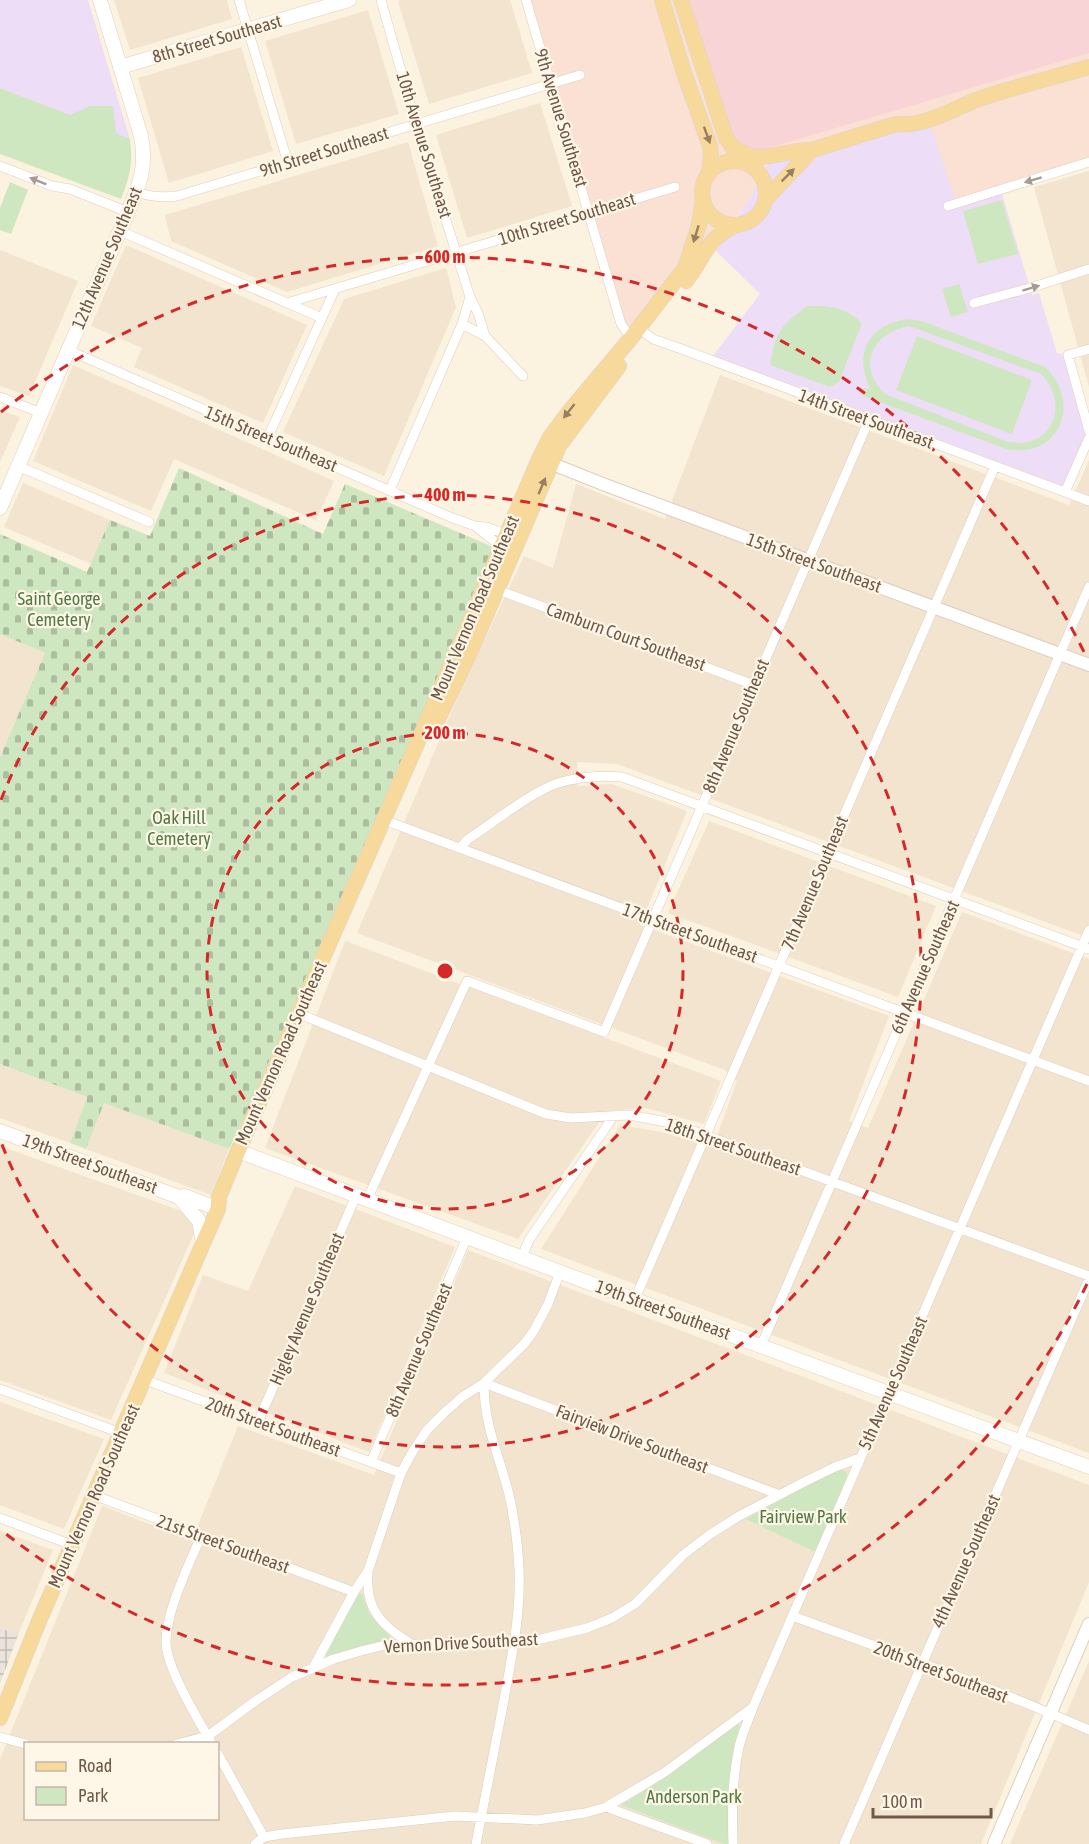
<svg xmlns="http://www.w3.org/2000/svg" width="1089" height="1844" font-family="'Asap Condensed',sans-serif">
<style>
.residential{fill:#f2e4cf;fill-rule:evenodd}
.commercial{fill:#fbe1d4}
.industrial{fill:url(#industrial-grid)}
.education{fill:#eeddf6}
.medical{fill:#f8d4d6}
.green{fill:#cee7c0;fill-rule:evenodd}
.cemetery{fill:url(#cemetery-stones)}
.lines{fill:none;stroke-linecap:round;stroke-linejoin:round}
.minor-casing{stroke:#decebd;stroke-width:10}
.tertiary-casing{stroke:#decebd;stroke-width:14}
.secondary-casing{stroke:#e3cfbb;stroke-width:15}
.primary-casing{stroke:#dad4d0;stroke-width:16}
.minor{stroke:#fff;stroke-width:9}
.tertiary{stroke:#fff;stroke-width:12}
.secondary{stroke:#fff;stroke-width:14}
.primary{stroke:#f7d99b;stroke-width:15}
.oneway{fill:#987f62}
.oneway2{fill:#a99b92}
.ring{fill:none;stroke:#d62828;stroke-width:3;stroke-dasharray:10 8}
.labels{text-anchor:middle;stroke-width:4.5;stroke-linejoin:round;paint-order:stroke}
.street-label{font-size:18px;fill:#705949;stroke:#fef6e6}
.park-label{font-size:18px;fill:#527a44;stroke:#fef6e6}
.centre{fill:#d62828;stroke:#fef6e6;stroke-width:3}
.ring-label{font-size:18px;text-anchor:middle;font-weight:bold;fill:#d62828;stroke:#fef6e6;stroke-width:4.5;stroke-linejoin:round;paint-order:stroke}
</style>
<defs>
<pattern id="industrial-grid" width="8" height="8" patternUnits="userSpaceOnUse" patternTransform="scale(1.5)"><rect width="8" height="8" fill="#e9e3dc"/><path d="M0 4h8M4 0v8" fill="none" stroke="#c1bbb4"/></pattern>
<pattern id="cemetery-stones" width="16" height="16" patternUnits="userSpaceOnUse" patternTransform="scale(1.5)"><rect width="16" height="16" fill="#cee7c0"/><path d="M2 7V4a2 2 0 0 1 4 0v3zM10 15v-3a2 2 0 0 1 4 0v3z" fill="#acbe9e"/></pattern>
</defs>
<rect width="100%" height="100%" fill="#fbf2e0"/>
<path class="residential" d="M 114,0 L 227,0 L 232,19 L 130,50 Z
M 402,0 L 510,0 L 532,73 L 429,104 L 398,1 Z
M 368,10 L 399,114 L 296,144 L 265,41 Z
M 241,47 L 273,151 L 169,183 L 138,78 Z
M 540,103 L 572,206 L 467,238 L 436,135 Z
M 408,142 L 438,246 L 287,292 L 171,241 L 165,215 Z
M 1089,171 L 1089,387 L 1034,187 Z
M 126,245 L 307,325 L 263,423 L 134,367 L 142,348 L 91,326 Z
M 0,250 L 78,281 L 29,396 L 0,386 Z
M 446,268 L 456,307 L 384,476 L 283,432 L 344,299 Z
M 73,365 L 334,481 L 316,520 L 174,459 L 151,511 L 33,461 Z
M 720,375 L 1069,505 L 1089,460 L 1089,938 L 617,764 L 577,762 L 578,786 L 612,784 L 687,811 L 640,925 L 889,1016 L 849,1121 L 868,1128 L 962,912 L 1089,959 L 1089,1453 L 541,1249 L 620,1125 L 661,1132 L 713,1147 L 737,1081 L 725,1070 L 357,933 L 459,694 L 524,556 L 553,568 L 576,484 L 665,519 Z
M 0,410 L 20,417 L 0,462 Z
M 23,483 L 110,520 L 91,564 L 4,527 Z
M 0,634 L 45,653 L 0,757 Z
M 709,821 L 936,906 L 898,997 L 668,913 Z
M 345,941 L 721,1081 L 704,1124 L 646,1108 L 607,1111 L 518,1239 L 265,1148 Z
M 0,1064 L 87,1097 L 70,1143 L 0,1118 Z
M 104,1103 L 229,1149 L 211,1195 L 86,1149 Z
M 0,1146 L 201,1218 L 111,1420 L 0,1380 Z
M 295,1186 L 455,1247 L 369,1452 L 164,1373 L 203,1275 L 248,1291 Z
M 468,1250 L 1089,1485 L 1089,1582 L 981,1844 L 0,1844 L 0,1759 L 102,1506 L 192,1540 L 238,1426 L 374,1475 ZM 26,1744 L 218,1744 L 218,1818 L 26,1818 Z
M 0,1402 L 104,1439 L 64,1529 L 0,1505 Z
M 0,1531 L 53,1550 L 18,1635 L 0,1628 Z
M 1089,1661 L 1089,1844 L 1010,1844 Z"/>
<path class="commercial" d="M 525,0 L 1089,0 L 1089,162 L 956,203 L 775,159 L 764,170 L 755,190 L 742,210 L 637,338 L 626,332 Z"/>
<path class="industrial" d="M 0,1628 L 18,1635 L 0,1684 Z"/>
<path class="education" d="M 0,0 L 88,0 L 130,139 L 0,88 Z
M 927,114 L 956,203 L 1001,190 L 1032,295 L 1039,293 L 1057,353 L 1068,355 L 1089,431 L 1065,492 L 710,360 L 760,294 L 715,250 L 750,198 L 764,170 L 769,164 L 775,159 Z"/>
<path class="medical" d="M 684,0 L 1089,0 L 1089,53 L 755,152 L 736,147 Z"/>
<path class="green" d="M 0,88 L 70,115 L 90,106 L 113,106 L 116,133 L 130,139 C 133,164 130,176 121,199 L 0,154 Z
M 10,182 L 28,190 L 11,234 L 0,230 L 0,208 Z
M 1002,200 L 1018,254 L 978,264 L 963,211 Z
M 959,284 L 968,312 L 951,317 L 942,289 Z
M 807,306 C 831,306 843,306 862,323 L 839,382 L 830,387 L 770,365 C 775,333 781,325 807,306 Z
M 906,319 L 922,321 L 1045,367 C 1083,402 1059,460 1006,449 L 861,395 L 864,388 L 871,390 C 853,356 867,326 906,319 ZM 909,326 L 1041,374 C 1061,393 1062,430 1032,441 C 1024,444 1015,443 1008,442 L 885,394 C 856,366 872,333 909,326 Z
M 917,336 L 1032,380 L 1012,434 L 896,390 Z
M 843,1470 L 847,1473 L 847,1476 L 815,1552 L 746,1519 L 835,1471 Z
M 359,1593 L 362,1594 L 369,1613 L 390,1636 L 390,1640 L 365,1645 L 327,1657 L 325,1654 Z
M 735,1723 L 738,1724 L 740,1726 L 734,1748 L 728,1788 L 728,1844 L 724,1844 L 621,1805 L 652,1786 Z"/>
<path class="cemetery" d="M 179,468 L 323,534 L 345,484 L 493,547 L 494,551 L 276,1053 L 229,1149 L 104,1103 L 86,1149 L 70,1143 L 87,1097 L 0,1064 L 0,757 L 45,653 L 0,634 L 0,534 L 87,572 L 110,520 L 150,536 Z"/>
<g class="lines">
<g class="minor-casing">
<path id="minor" d="M 239,0 L 288,163
M 381,0 L 416,124 L 470,297 L 462,324 L 390,490
M 526,0 L 621,324 L 631,338
M 0,166 L 52,186 L 70,189 L 128,212
M 136,192 C 151,197 162,198 177,196 L 580,75
M 948,206 L 1089,162
M 120,231 L 322,318
M 470,297 L 478,313 L 485,336
M 287,303 L 675,187
M 974,303 L 1030,288 L 1089,269
M 462,324 L 485,336 L 523,376
M 645,333 L 653,339 L 676,347 L 1089,501
M 1089,349 L 1068,355 L 1089,431
M 68,350 L 450,517 L 475,526 L 498,544 L 500,548
M 0,397 L 41,413
M 268,437 L 335,289
M 18,466 L 149,522
M 1065,492 L 1089,438
M 475,526 L 486,527 L 506,534
M 498,590 L 754,685
M 392,823 L 1089,1081
M 460,848 L 468,839 C 493,823 531,792 558,783 C 578,777 602,775 622,777 L 1089,949
M 307,1017 L 546,1114 L 571,1118 L 629,1115 L 672,1123 L 1089,1276
M 367,1200 L 467,981 L 604,1032 L 869,420
M 522,1257 L 529,1240 L 613,1117
M 635,1299 L 995,466
M 761,1346 L 1089,587
M 145,1380 L 401,1473
M 0,1389 L 121,1433
M 258,1422 L 356,1196
M 371,1462 L 467,1237
M 93,1495 L 354,1592
M 0,1518 L 72,1545
M 201,1536 C 189,1565 166,1611 166,1642 C 166,1667 198,1720 212,1744
M 368,1574 C 365,1609 382,1626 410,1643
M 792,1616 C 892,1652 992,1687 1089,1730
M 313,1668 L 354,1592 L 368,1571 L 401,1473 L 413,1451 L 427,1430 L 444,1413 L 462,1397 L 484,1383 L 524,1344 L 533,1332 L 548,1304 L 560,1272
M 0,1737 L 26,1744
M 177,1744 L 208,1736 L 257,1700 L 292,1677 L 334,1659 L 361,1651 L 385,1645 L 515,1642 L 541,1639 L 587,1628 L 612,1618 L 635,1604 L 683,1555 L 709,1535 L 739,1516 L 808,1480 L 835,1467 L 860,1458
M 218,1754 L 264,1837
M 606,1807 L 707,1844
M 255,1844 L 264,1837 L 282,1834 L 455,1816 L 537,1820 L 585,1813 L 606,1807 L 635,1790 L 665,1772 L 753,1707
M 476,1844 C 485,1798 494,1752 503,1705 C 511,1660 521,1616 519,1570 C 518,1544 513,1505 505,1480 C 495,1445 484,1421 484,1383 L 780,1495
M 733,1844 C 732,1811 732,1779 739,1747 C 742,1733 749,1720 753,1707 L 1089,930
M 844,1844 L 1089,1279"/>
</g>
<g class="tertiary-casing">
<path id="tertiary" d="M 545,461 L 608,486 L 1089,665
M 994,1844 L 1089,1624"/>
</g>
<g class="secondary-casing">
<path id="secondary" d="M 120,67 L 349,0
M 0,508 L 128,212 C 140,183 147,167 141,136 L 100,0
M 0,1131 L 179,1197 L 199,1221 L 203,1243
M 238,1151 L 568,1275 L 1089,1467
M 179,1197 L 185,1196 L 218,1209"/>
</g>
<g class="primary-casing">
<path id="primary" d="M 662,0 L 684,73 L 710,146 L 711,157 L 709,173
M 681,0 L 726,138 L 738,154
M 733,148 C 740,151 747,156 755,157 C 774,158 793,149 812,150 L 896,124 C 924,127 951,110 976,100 C 1013,87 1052,78 1089,67
M702 193a32 32 0 1 1 64 0a32 32 0 1 1-64 0Z
M 765,200 L 812,150
M 686,281 C 706,256 704,240 736,225
M 438,719 L 471,650 L 559,446 L 619,366
M 0,1718 L 39,1621 L 218,1209 L 219,1197 L 238,1151 L 423,730 L 539,459 L 550,437 L 568,413 L 631,338 L 685,268 L 699,225 L 703,199"/>
</g>
<use href="#minor" class="minor"/>
<use href="#tertiary" class="tertiary"/>
<use href="#secondary" class="secondary"/>
<use href="#primary" class="primary"/>
</g>
<defs><path id="oneway-solid" d="M-6-.8H1V-3.2L6.5 0L1 3.2V.8H-6Z" transform="scale(1.5)"/></defs>
<g class="oneway">
<use href="#oneway-solid" transform="translate(707 135) rotate(70)"/>
<use href="#oneway-solid" transform="translate(788 175) rotate(-45)"/>
<use href="#oneway-solid" transform="translate(696 234) rotate(107)"/>
<use href="#oneway-solid" transform="translate(569 411) rotate(128)"/>
<use href="#oneway-solid" transform="translate(542 486) rotate(-67)"/>
</g>
<g class="oneway2">
<use href="#oneway-solid" transform="translate(1033 180) rotate(163)"/>
<use href="#oneway-solid" transform="translate(38 181) rotate(-158)"/>
<use href="#oneway-solid" transform="translate(1031 288) rotate(-17)"/>
</g>
<g class="ring">
<circle cx="445" cy="971" r="238"/>
<path d="M1 800A476 476 0 1 1 1 1142"/>
<path d="M1087 1284A714 714 0 0 1 1 1530M1 412A714 714 0 0 1 1087 658"/>
</g>
<g class="labels">
<g class="street-label">
<text transform="translate(217 39) rotate(-16)" y="6">8th Street Southeast</text>
<text transform="translate(561 118) rotate(73)" y="6">9th Avenue Southeast</text>
<text transform="translate(424 145) rotate(73)" y="6">10th Avenue Southeast</text>
<text transform="translate(324 152) rotate(-17)" y="6">9th Street Southeast</text>
<text transform="translate(567 219) rotate(-17)" y="6">10th Street Southeast</text>
<text transform="translate(107 258) rotate(-67)" y="6">12th Avenue Southeast</text>
<text transform="translate(866 419) rotate(20)" y="6">14th Street Southeast</text>
<text transform="translate(271 439) rotate(23)" y="6">15th Street Southeast</text>
<text transform="translate(814 563) rotate(20)" y="6">15th Street Southeast</text>
<text transform="translate(475 608) rotate(-67)" y="6">Mount Vernon Road Southeast</text>
<text transform="translate(626 637) rotate(20)" y="6">Camburn Court Southeast</text>
<text transform="translate(736 726) rotate(-67)" y="6">8th Avenue Southeast</text>
<text transform="translate(815 883) rotate(-67)" y="6">7th Avenue Southeast</text>
<text transform="translate(690 933) rotate(20)" y="6">17th Street Southeast</text>
<text transform="translate(925 967) rotate(-66)" y="6">6th Avenue Southeast</text>
<text transform="translate(281 1053) rotate(-66)" y="6">Mount Vernon Road Southeast</text>
<text transform="translate(733 1147) rotate(19)" y="6">18th Street Southeast</text>
<text transform="translate(90 1164) rotate(20)" y="6">19th Street Southeast</text>
<text transform="translate(307 1309) rotate(-67)" y="6">Higley Avenue Southeast</text>
<text transform="translate(663 1310) rotate(20)" y="6">19th Street Southeast</text>
<text transform="translate(419 1350) rotate(-67)" y="6">8th Avenue Southeast</text>
<text transform="translate(893 1383) rotate(-66)" y="6">5th Avenue Southeast</text>
<text transform="translate(273 1427) rotate(20)" y="6">20th Street Southeast</text>
<text transform="translate(632 1439) rotate(21)" y="6">Fairview Drive Southeast</text>
<text transform="translate(94 1496) rotate(-66)" y="6">Mount Vernon Road Southeast</text>
<text transform="translate(223 1544) rotate(20)" y="6">21st Street Southeast</text>
<text transform="translate(966 1561) rotate(-66)" y="6">4th Avenue Southeast</text>
<text transform="translate(461 1643) rotate(-3)" y="6">Vernon Drive Southeast</text>
<text transform="translate(941 1672) rotate(21)" y="6">20th Street Southeast</text>
</g>
<g class="park-label">
<text x="59" y="605">Saint George<tspan x="59" dy="21">Cemetery</tspan></text>
<text x="179" y="824">Oak Hill<tspan x="179" dy="21">Cemetery</tspan></text>
<text x="803" y="1523">Fairview Park</text>
<text x="694" y="1803">Anderson Park</text>
</g>
</g>
<circle cx="445" cy="971" r="9" class="centre"/>
<g class="ring-label">
<text x="445" y="263">600 m</text>
<text x="445" y="501">400 m</text>
<text x="445" y="739">200 m</text>
</g>
<rect x="24" y="1742" width="195" height="78" fill="#fef6e6" stroke="#c5b7a7" stroke-width="1.5"/>
<rect x="36" y="1762" width="30" height="9" fill="#f7d99b" stroke="#c5b7a7" stroke-width="1.5"/>
<text x="78" y="1772" font-size="18" fill="#705949">Road</text>
<rect x="36" y="1787" width="30" height="18" fill="#cee7c0" stroke="#c5b7a7" stroke-width="1.5"/>
<text x="78" y="1802" font-size="18" fill="#705949">Park</text>
<path d="M873 1808v9h118v-9" fill="none" stroke="#705949" stroke-width="3"/>
<text x="882" y="1808" font-size="18" fill="#705949" stroke="#fef6e6" stroke-width="4.5" paint-order="stroke">100 m</text>
</svg>
